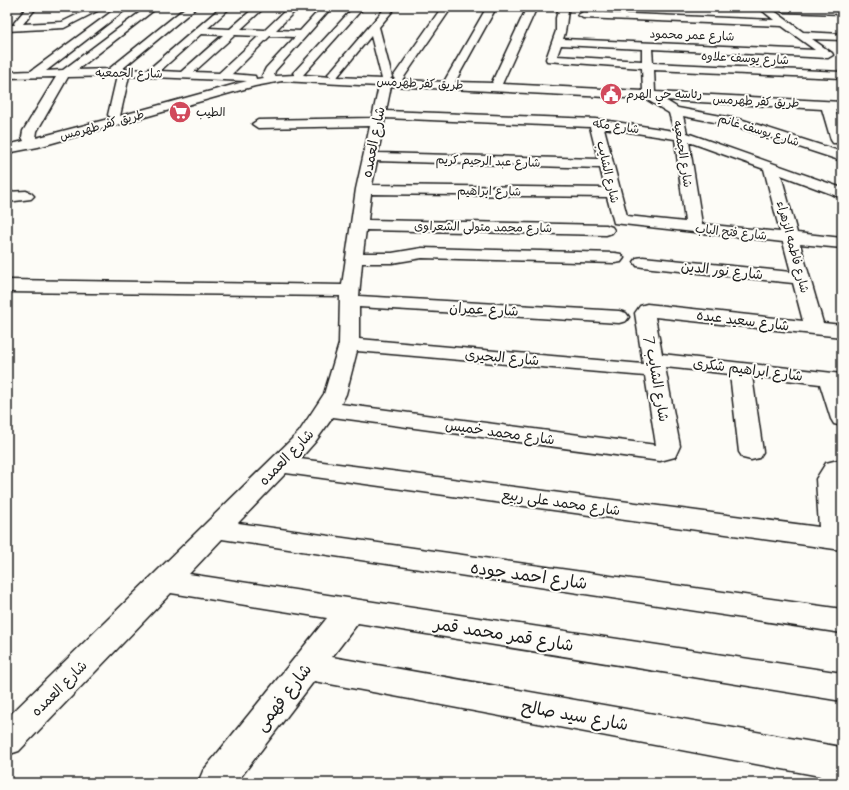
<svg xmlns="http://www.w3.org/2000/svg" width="849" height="790" font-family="Mynerve,'Playpen Sans Arabic',sans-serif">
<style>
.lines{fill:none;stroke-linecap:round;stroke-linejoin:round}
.minor-casing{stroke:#1c1c1c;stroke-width:3}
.minor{fill:#fdfcf7;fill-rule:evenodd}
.labels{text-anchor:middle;stroke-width:4;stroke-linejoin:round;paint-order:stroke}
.far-street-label{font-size:12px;fill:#1c1c1c;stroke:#fdfcf7}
.far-poi-label{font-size:12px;fill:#1c1c1c;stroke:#fdfcf7;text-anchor:start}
.street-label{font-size:14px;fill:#1c1c1c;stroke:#fdfcf7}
.near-street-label{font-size:17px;fill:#1c1c1c;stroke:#fdfcf7}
</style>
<rect width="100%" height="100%" fill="#fdfcf7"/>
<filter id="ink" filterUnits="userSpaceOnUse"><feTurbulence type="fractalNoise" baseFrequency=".025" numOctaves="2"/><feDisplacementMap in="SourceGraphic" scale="8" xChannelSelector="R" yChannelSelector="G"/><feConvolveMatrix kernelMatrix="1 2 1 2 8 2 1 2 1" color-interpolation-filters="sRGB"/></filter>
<g filter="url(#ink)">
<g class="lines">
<g class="minor-casing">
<path id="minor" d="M 27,7 L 37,7 L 23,24 L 62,22 L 93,7 L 105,7 L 64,28 L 7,31 L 7,25 L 15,25 L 14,23 Z
M 118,7 L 129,7 L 46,71 L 63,70 L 147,7 L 158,7 L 77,70 L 109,69 L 186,7 L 197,7 L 122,69 L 148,70 L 221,7 L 231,7 L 208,28 L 230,29 L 255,7 L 265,7 L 241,29 L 265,30 L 289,7 L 299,7 L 276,30 L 300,31 L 322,7 L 332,7 L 275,71 L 274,75 L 276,76 L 295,75 L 293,73 L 295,71 L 354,7 L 364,7 L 303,75 L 331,77 L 328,74 L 330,72 L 386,7 L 396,7 L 379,27 L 392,77 L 390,79 L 395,79 L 393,77 L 442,7 L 452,7 L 402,80 L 446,82 L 445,80 L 487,7 L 496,8 L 455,82 L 493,83 L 492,82 L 527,7 L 537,7 L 502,84 L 643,91 L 642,68 L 547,61 L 546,59 L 556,31 L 556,18 L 559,7 L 569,7 C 566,18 567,29 563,39 L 815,50 L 782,26 L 583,18 L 578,15 L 583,12 L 774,20 L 758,7 L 769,7 L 803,32 L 842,34 L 842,40 L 812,39 L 832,53 L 833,55 L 828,58 L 652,49 L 653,63 L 842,72 L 842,78 L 654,70 L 655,92 L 842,102 L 842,110 L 835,109 L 842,132 L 842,143 L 833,143 L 831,140 L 822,109 L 665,100 L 678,108 L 743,120 L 842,152 L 842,161 L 735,126 L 683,116 L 687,133 L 842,188 L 842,198 L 781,175 L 797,233 L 842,238 L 842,248 L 800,244 L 823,323 L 842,325 L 842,337 L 655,317 L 662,354 L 842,374 L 842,426 L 834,424 L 831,419 L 820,384 L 752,376 L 763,452 L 759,458 L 751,460 L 743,458 L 739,452 L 730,374 L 665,367 L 680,446 L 675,457 L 660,461 L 333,417 L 315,442 L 300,459 L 819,527 L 816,479 L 826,463 L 842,459 L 840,480 L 842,550 L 286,473 L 238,523 L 842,609 L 842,633 L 222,539 L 189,574 L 842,673 L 842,701 L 358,623 L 332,657 L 835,746 L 842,748 L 842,783 L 822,783 L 820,776 L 314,681 L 236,783 L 198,783 L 203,771 L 327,618 L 171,593 L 19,751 L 7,755 L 7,718 L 299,432 L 324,394 L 339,344 L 340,296 L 7,292 L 7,280 L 342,285 L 356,189 L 370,126 L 258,128 L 252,124 L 258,120 L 372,118 L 379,86 L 282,81 L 255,86 L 38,147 L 7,153 L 7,145 L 24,141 L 22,137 L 23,131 L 56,77 L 7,78 L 7,72 L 31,71 ZM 201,34 L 223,35 L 181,72 L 160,71 ZM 235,35 L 259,36 L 219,73 L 194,72 ZM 270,36 L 295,37 L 266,68 L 262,76 L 264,78 L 256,79 L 255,76 L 232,74 ZM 371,36 L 382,79 L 336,77 L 338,76 ZM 561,45 L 642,49 L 642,61 L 557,56 ZM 117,76 L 108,115 L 112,118 L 36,138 L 37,131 L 68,77 ZM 129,76 L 247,81 L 120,116 ZM 391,86 L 646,99 L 669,113 L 674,131 L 596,119 L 386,111 ZM 385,118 L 590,127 L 598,159 L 378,153 ZM 604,128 L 675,139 L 685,222 L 627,216 ZM 689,142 L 764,169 L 780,232 L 702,224 ZM 377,161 L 600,168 L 605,188 L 372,185 ZM 371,194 L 607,197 L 614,223 L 783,242 L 791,272 L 643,257 L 637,258 L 634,262 L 637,266 L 643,267 L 793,283 L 803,321 L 647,304 L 640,306 L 635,313 L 643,364 L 359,339 L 359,307 L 619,323 L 626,321 L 629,317 L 626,313 L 619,311 L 359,296 L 362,263 L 392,263 L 422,258 L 615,263 L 621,262 L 624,258 L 621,254 L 615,253 L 422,248 L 392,253 L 363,253 L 366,230 L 606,235 L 612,233 L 614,230 L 612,227 L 606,225 L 368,220 ZM 357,351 L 645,376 L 656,445 L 341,404 L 346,394 Z
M 780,7 L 842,8 L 842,14 L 783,12 L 778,9 Z
M 26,191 L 31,193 L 34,196 L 31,199 L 7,202 L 7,192 Z"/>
</g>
<use href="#minor" class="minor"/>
</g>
</g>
<defs>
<g id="civic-disc" transform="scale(1.15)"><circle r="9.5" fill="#d1495b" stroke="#fdfcf7"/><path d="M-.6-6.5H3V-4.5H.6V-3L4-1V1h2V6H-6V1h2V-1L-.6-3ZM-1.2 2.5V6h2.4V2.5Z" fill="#fff"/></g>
<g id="supermarket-disc" transform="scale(1.15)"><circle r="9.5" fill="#d1495b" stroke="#fdfcf7"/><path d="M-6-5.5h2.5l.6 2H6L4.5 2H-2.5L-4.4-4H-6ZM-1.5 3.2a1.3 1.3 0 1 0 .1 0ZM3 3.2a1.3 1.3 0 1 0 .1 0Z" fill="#fff"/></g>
</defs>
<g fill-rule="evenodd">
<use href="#civic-disc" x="611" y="94"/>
<use href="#supermarket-disc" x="180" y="112"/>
</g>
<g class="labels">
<g class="far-street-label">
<text transform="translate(692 35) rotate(2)" y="4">شارع عمر محمود</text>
<text transform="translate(745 58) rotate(3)" y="4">شارع يوسف علاوه</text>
<text transform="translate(129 73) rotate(1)" y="4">شارع الجمعيه</text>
<text transform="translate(420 83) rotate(3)" y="4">طريق كفر طهرمس</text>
<text transform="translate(756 101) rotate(3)" y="4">طريق كفر طهرمس</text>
<text transform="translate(102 125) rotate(-15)" y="4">طريق كفر طهرمس</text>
<text transform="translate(616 126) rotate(8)" y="4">شارع مكه</text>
<text transform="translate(759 130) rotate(17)" y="4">شارع يوسف غانم</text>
<text transform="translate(683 154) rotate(81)" y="4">شارع الجمعيه</text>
<text transform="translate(488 161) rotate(2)" y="4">شارع عبد الرحيم كريم</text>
<text transform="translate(608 172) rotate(77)" y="4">شارع الشايب</text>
<text transform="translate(489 191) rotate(1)" y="4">شارع ابراهيم</text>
<text transform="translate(483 227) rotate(1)" y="4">شارع محمد متولى الشعراوى</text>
<text transform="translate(731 232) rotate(6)" y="4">شارع فتح الباب</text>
<text transform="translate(793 247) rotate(75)" y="4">شارع فاطمه الزهراء</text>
</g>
<g class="far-poi-label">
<text x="626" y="98">رئاسه حي الهرم</text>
<text x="196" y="116">الطيب</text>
</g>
<g class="street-label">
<text transform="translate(373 142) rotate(-79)" y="5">شارع العمده</text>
<text transform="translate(722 270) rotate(6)" y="5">شارع نور الدين</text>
<text transform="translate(484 309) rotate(3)" y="5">شارع عمران</text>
<text transform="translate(743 320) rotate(7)" y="5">شارع سعيد عبده</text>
<text transform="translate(502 357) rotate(5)" y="5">شارع البحيرى</text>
<text transform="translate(748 369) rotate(7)" y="5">شارع ابراهيم شكرى</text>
<text transform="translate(657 379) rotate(80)" y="5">شارع الشايب 7</text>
<text transform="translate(500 432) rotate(8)" y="5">شارع محمد خميس</text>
<text transform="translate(286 457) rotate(-46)" y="5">شارع العمده</text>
<text transform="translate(561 502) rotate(8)" y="5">شارع محمد على ربيع</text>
<text transform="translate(59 688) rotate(-45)" y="5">شارع العمده</text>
</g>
<g class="near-street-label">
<text transform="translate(529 575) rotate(8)" y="6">شارع احمد جوده</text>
<text transform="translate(504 634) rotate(9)" y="6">شارع قمر محمد قمر</text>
<text transform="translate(283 697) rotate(-52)" y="6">شارع فهمى</text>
<text transform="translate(575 715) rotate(10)" y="6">شارع سيد صالح</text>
</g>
</g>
<rect width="849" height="790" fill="none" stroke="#fdfcf7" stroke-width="24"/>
<rect x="12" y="12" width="825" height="766" fill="none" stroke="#1c1c1c" stroke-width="1.5" filter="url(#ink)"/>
</svg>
